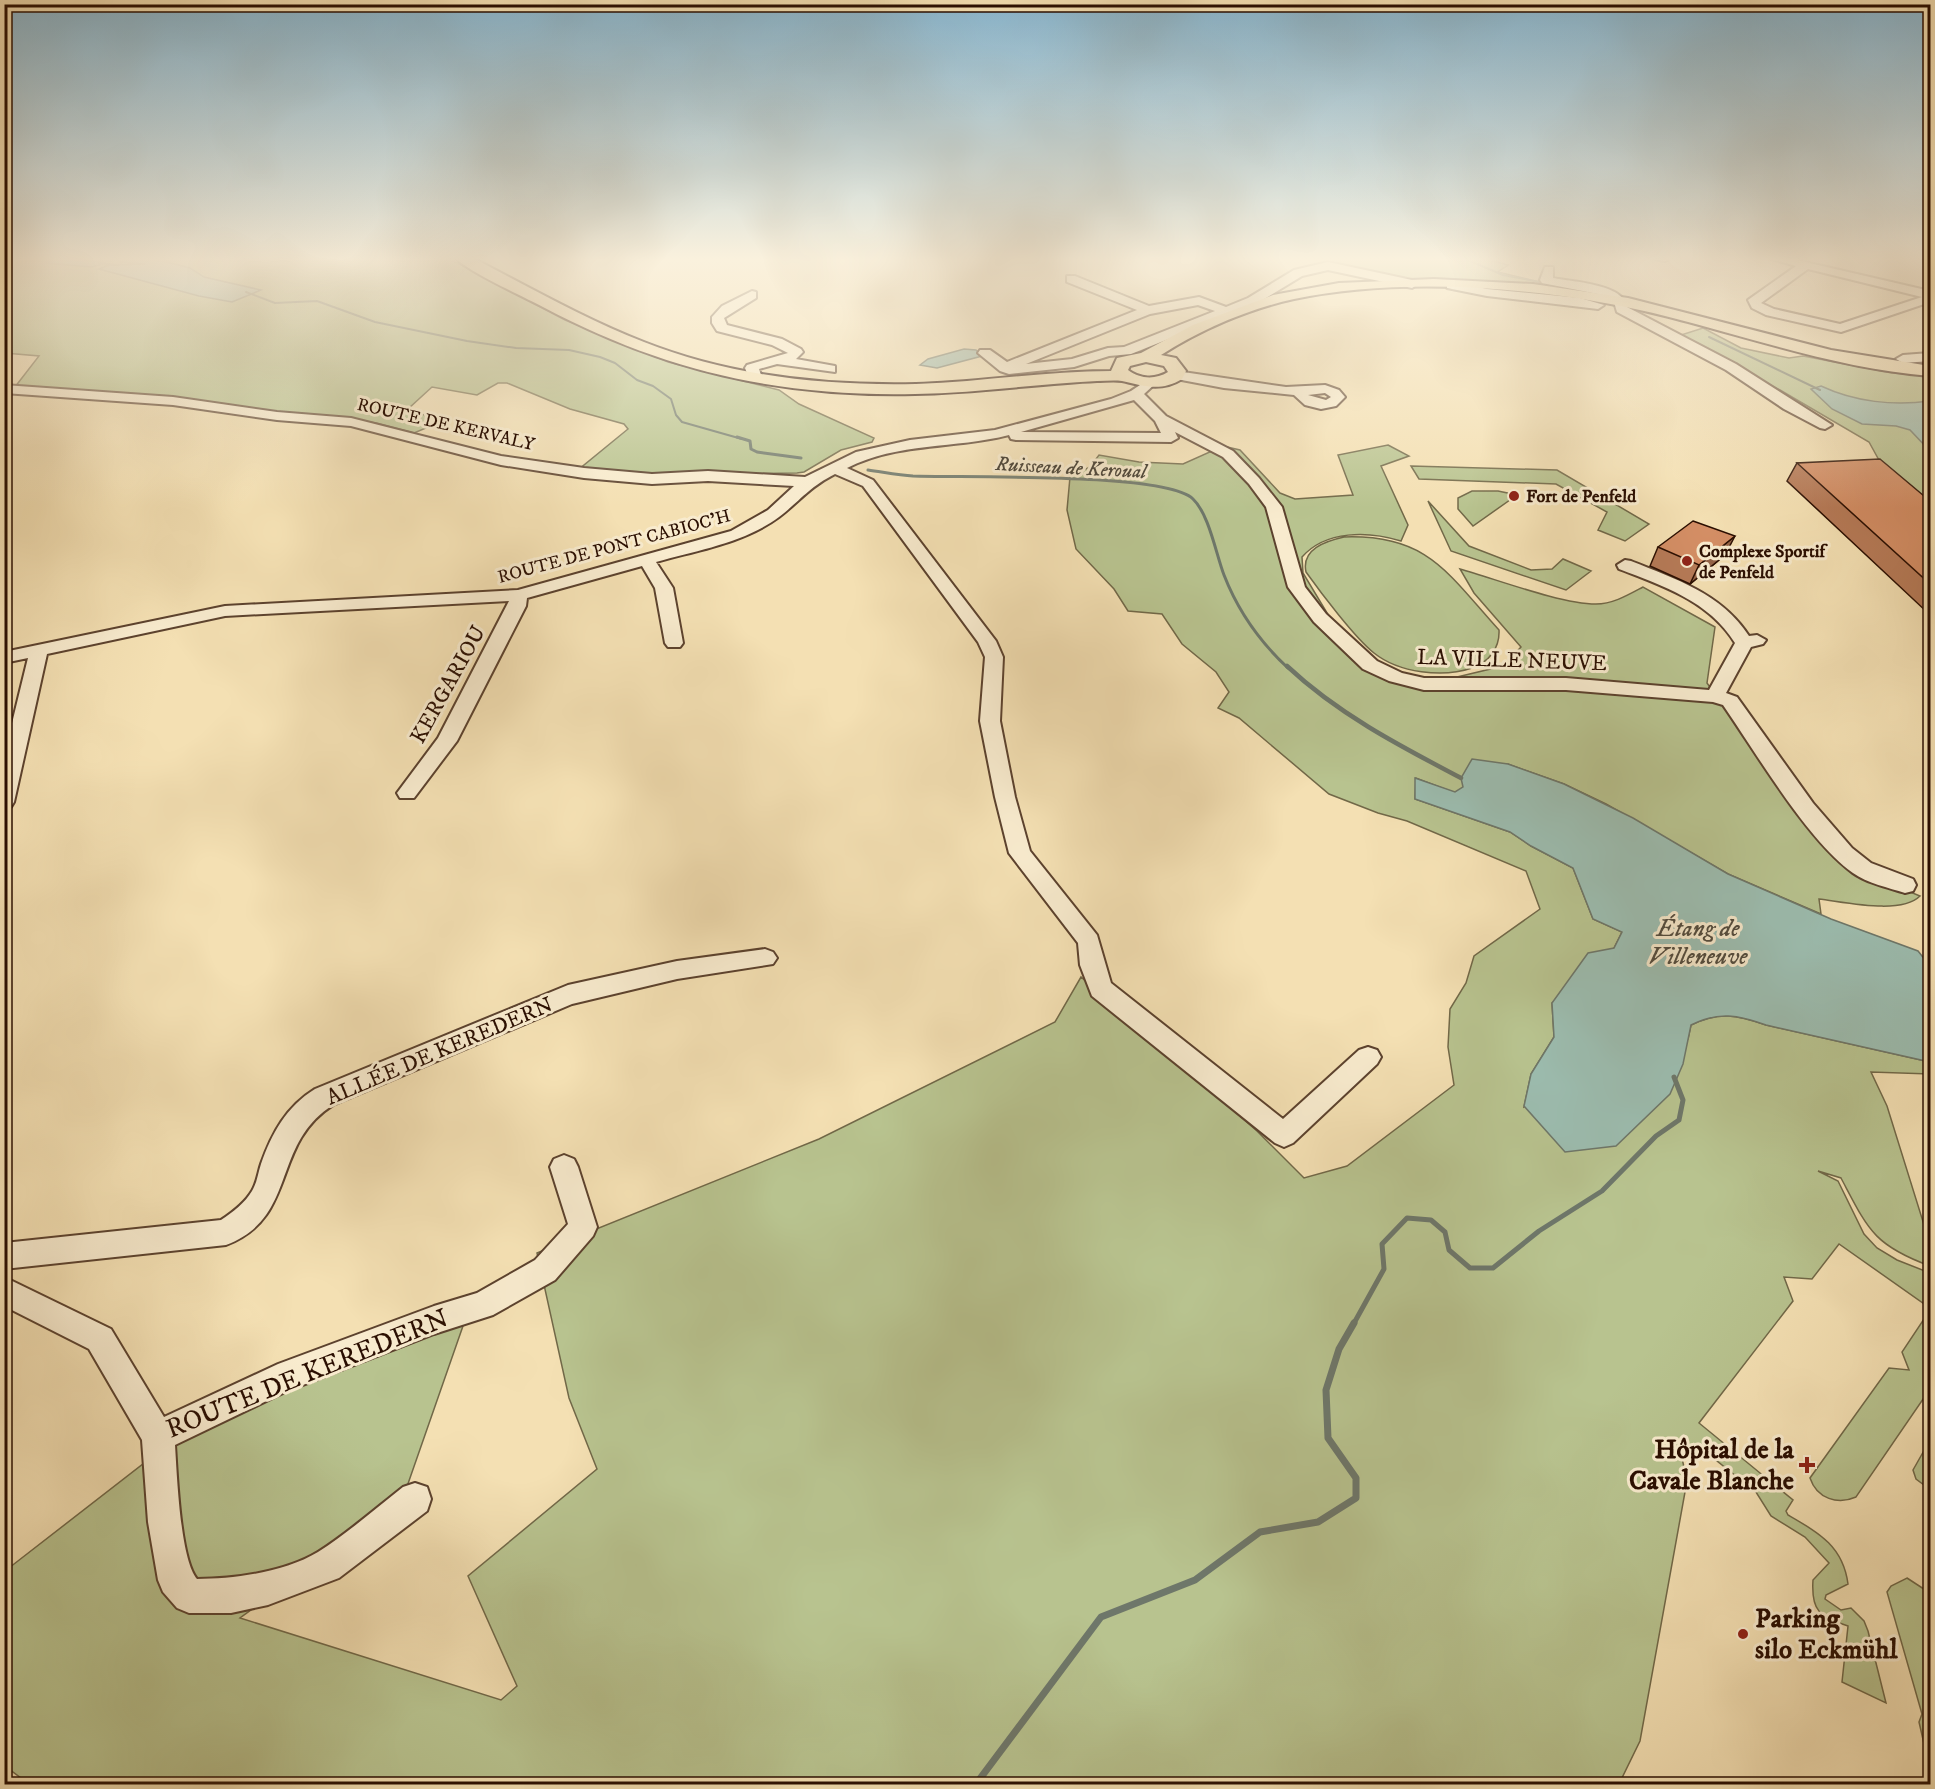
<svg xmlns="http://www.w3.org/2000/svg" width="1935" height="1789" font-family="'IM FELL DW Pica',serif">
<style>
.green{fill:#b8c38f;stroke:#716848;stroke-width:1.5}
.water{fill:#9cbdb0;stroke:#6e776a;stroke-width:1.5}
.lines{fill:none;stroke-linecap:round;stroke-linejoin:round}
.stream-far4{stroke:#6e776a;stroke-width:2}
.stream-far3{stroke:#6e776a;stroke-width:3}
.stream-far2{stroke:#6e776a;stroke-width:4.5}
.stream-far1{stroke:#6e776a;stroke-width:5}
.stream{stroke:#6e776a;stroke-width:7}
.minor-casing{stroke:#5c422e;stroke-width:4}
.major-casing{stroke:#2a0e01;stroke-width:4}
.minor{fill:#f8ebce;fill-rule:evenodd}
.major{fill:#f4e0b3;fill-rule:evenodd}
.wall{fill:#b67a57;stroke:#2a0e01;stroke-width:1.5}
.shaded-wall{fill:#946347;stroke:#2a0e01;stroke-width:1.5}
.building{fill:#d48e65;stroke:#2a0e01;stroke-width:1.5}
.poi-dot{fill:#8f2418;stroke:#f8ebce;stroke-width:2}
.labels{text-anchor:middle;stroke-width:6;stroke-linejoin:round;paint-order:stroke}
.far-street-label{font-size:18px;fill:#2a0e01;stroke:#f8ebce}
.far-poi-label{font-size:18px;font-weight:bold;fill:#2a0e01;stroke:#f8ebce;text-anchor:start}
.far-water-label{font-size:20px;font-style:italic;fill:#524b3e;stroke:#f8ebce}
.street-label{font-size:22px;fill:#2a0e01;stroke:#f8ebce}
.water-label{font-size:24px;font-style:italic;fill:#524b3e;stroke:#f8ebce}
.near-street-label{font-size:27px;fill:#2a0e01;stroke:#f8ebce}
.near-poi-label{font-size:27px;font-weight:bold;fill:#2a0e01;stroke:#f8ebce;text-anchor:end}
</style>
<rect width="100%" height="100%" fill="#f4e0b3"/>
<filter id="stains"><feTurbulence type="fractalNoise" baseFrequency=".00333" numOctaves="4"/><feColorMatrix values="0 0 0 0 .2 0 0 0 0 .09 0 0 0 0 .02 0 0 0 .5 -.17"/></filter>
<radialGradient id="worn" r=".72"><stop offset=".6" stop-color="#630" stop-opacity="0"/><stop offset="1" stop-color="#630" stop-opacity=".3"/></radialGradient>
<path class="green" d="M 4,258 L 448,258 L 565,320 L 668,362 L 779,390 L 799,404 L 874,438 L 872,442 L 841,450 L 804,472 L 797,473 L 638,475 L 578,470 L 628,429 L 624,424 L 570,409 L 507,383 L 498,383 L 477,395 L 432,387 L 408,409 L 438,420 L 438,423 L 414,433 L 376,423 L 344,418 L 15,387 L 39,356 L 5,353 Z
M 1332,258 L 1484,258 L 1508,265 L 1498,272 L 1547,284 L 1544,286 C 1483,283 1392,286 1336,265 Z
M 1703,328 L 1741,348 L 1789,358 L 1803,356 L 1892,373 L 1930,376 L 1930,506 L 1885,471 L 1869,442 L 1780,390 L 1678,336 Z
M 1388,445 L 1409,456 L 1381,466 L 1408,525 L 1401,541 C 1368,531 1326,530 1302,557 L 1303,573 L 1345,643 L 1396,677 L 1461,684 L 1457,677 L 1503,666 L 1521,647 L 1474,593 L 1460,569 C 1496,579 1561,604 1596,604 C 1613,604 1628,595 1643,587 L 1715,627 L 1707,683 L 1798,810 L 1862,872 L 1920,896 C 1901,915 1845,902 1819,899 L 1821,914 L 1728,874 L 1606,804 L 1564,784 L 1508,764 L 1455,793 L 1416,778 L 1415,799 L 1510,832 L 1531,846 L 1573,868 L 1593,919 L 1622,932 L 1614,948 L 1552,1003 L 1554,1037 L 1531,1074 L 1524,1107 L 1688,1039 L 1691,1025 C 1719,1011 1737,1015 1766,1025 L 1930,1062 L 1930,1074 L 1871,1072 L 1887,1106 L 1930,1244 L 1930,1266 C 1873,1245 1868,1229 1841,1178 L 1818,1171 L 1838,1181 L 1864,1234 L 1877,1248 L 1897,1260 L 1930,1273 L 1930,1308 L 1839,1244 L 1812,1279 L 1784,1277 L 1793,1301 L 1699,1423 L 1793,1500 L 1786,1511 L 1788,1515 C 1819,1533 1843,1546 1848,1584 L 1826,1595 L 1825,1599 L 1841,1610 L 1851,1608 L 1864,1621 L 1868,1631 L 1886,1703 L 1842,1682 L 1848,1626 C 1819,1616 1811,1611 1813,1580 L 1829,1563 L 1805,1537 L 1771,1516 L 1756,1492 L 1703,1450 L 1690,1447 L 1680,1449 L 1687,1481 L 1640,1741 L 1619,1784 L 25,1784 L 25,1781 L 5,1766 L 5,1571 L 237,1391 L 471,1303 L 403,1498 L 240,1618 L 501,1700 L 517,1686 L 468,1576 L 597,1469 L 569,1398 L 537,1253 L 819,1139 L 1055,1022 L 1081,977 L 1257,1131 L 1304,1178 L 1347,1166 L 1454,1085 L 1448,1047 L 1450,1009 L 1466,983 L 1474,956 L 1540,909 L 1526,871 L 1407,821 L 1378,813 L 1329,794 L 1239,718 L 1218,708 L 1229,692 L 1216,672 L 1182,644 L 1162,614 L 1128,611 L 1114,589 L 1076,549 L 1067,510 L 1070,477 L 1090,467 L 1099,455 L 1139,462 L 1183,464 L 1223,446 L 1240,450 L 1280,493 L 1295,499 L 1353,495 L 1338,455 Z
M 1411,466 L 1557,470 L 1649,524 L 1625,541 L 1598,530 L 1607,512 L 1556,484 L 1419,479 Z
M 1472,491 L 1498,491 L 1517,495 L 1473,526 L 1458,509 L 1458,498 Z
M 1428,501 L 1469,546 L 1531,570 L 1552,569 L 1563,559 L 1591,571 L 1566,590 L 1451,551 Z
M 1344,537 C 1428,534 1448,574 1499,630 C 1500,648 1489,662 1472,668 C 1443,678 1399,673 1374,653 C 1355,638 1321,593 1306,572 C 1301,549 1326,541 1344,537 Z
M 1930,1310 L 1930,1389 L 1856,1497 C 1838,1505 1817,1499 1810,1478 L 1889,1368 L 1909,1370 L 1902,1352 Z
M 1930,1440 L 1930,1476 L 1924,1485 L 1916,1479 L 1913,1470 Z
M 1907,1578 L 1930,1593 L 1930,1600 L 1924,1603 L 1930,1612 L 1930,1770 L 1919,1722 L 1922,1714 L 1887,1592 L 1891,1586 Z"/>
<path class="water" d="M 58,258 L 100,258 L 93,261 L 103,262 L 103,264 L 91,267 L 46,263 Z
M 128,258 L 163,261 L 190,268 L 204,277 L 261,290 L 232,302 L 199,296 L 99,269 L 109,265 L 145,264 L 121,262 Z
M 964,349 L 976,350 L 982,356 L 937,368 L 920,365 L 928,359 Z
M 1821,386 C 1855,402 1894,406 1930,401 L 1930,451 L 1910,430 L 1896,426 L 1862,424 L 1832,409 L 1811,389 Z
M 1472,759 L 1508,764 L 1564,784 L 1633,818 L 1728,874 L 1831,919 L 1918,951 L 1930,966 L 1930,1062 L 1766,1025 C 1738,1015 1719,1011 1691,1025 L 1683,1064 L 1670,1094 L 1616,1146 L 1565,1152 L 1524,1106 L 1531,1074 L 1554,1037 L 1552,1003 L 1588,953 L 1614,948 L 1622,932 L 1593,919 L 1573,868 L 1531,846 L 1510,832 L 1415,799 L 1415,778 L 1455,792 L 1463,787 L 1461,778 Z"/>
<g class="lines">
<path class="stream-far4" d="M 1463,258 L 1503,275 L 1546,283
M 99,263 L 118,265
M 246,292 L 275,303 L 317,301 L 375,322 L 467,341 L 516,348 L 569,350 L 600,357 L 615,363 L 637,380 L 653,386 L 671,399 L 676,415 L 682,422 L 742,439
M 1709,337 L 1820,390"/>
<path class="stream-far3" d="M 737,437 L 750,441 L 751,449 L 757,452 L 801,458
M 868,470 C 883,472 898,475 913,476 C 961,478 1165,472 1193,499 C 1209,514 1216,554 1224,575 C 1238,611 1260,642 1288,668"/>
<path class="stream-far2" d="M 1287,666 C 1338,714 1400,746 1461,778"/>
<path class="stream-far1" d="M 1353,1325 L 1384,1269 L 1382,1244 L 1407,1218 L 1431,1220 L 1445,1232 L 1449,1250 L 1470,1268 L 1493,1268 L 1539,1231 L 1602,1191 L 1656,1136 L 1679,1120 L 1683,1100 L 1674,1077"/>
<path class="stream" d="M 976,1784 L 1101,1617 L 1195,1580 L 1260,1532 L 1318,1522 L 1356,1498 L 1356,1478 L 1328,1438 L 1326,1390 L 1339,1349 L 1354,1323"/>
<g class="minor-casing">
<path id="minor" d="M 1651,258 L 1671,258 L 1665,261 Z
M 1769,258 L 1788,258 L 1930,291 L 1930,302 L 1841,332 L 1766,315 L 1752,308 L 1748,300 L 1796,266 ZM 1808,269 L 1922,297 L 1840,324 L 1774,309 L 1761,303 Z
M 1328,262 L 1412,280 L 1418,284 L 1412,288 L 1328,270 L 1302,276 L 1256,304 L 1131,354 L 1109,356 L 1074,367 L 1009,374 L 1000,371 L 978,353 L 980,350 L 990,350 L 1007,362 L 1137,310 L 1067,282 L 1067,276 L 1075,276 L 1149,306 L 1199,297 L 1226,307 L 1248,298 L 1294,270 ZM 1198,305 L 1215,311 L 1124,347 L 1108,348 L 1072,359 L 1026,364 L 1150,314 Z
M 1545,267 L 1553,267 L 1553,278 C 1573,282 1624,284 1627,307 L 1736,364 L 1832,425 L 1825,429 L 1820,428 L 1784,409 L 1726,370 L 1617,312 L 1614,302 L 1608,296 L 1542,283 L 1540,280 Z
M 1451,281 L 1487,289 L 1580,298 L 1604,305 L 1598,309 L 1487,296 L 1447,288 L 1447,282 Z
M 752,291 L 756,292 L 756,298 L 724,318 L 727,325 L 782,339 L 801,349 L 803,352 L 796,359 L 835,366 L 835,372 L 777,364 L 759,369 L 762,378 L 760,381 L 750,381 L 745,368 L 747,365 L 788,353 L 772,345 L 717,331 L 712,323 L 712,317 L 722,306 Z
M 1930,353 L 1930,361 L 1903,363 L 1896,359 L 1903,355 Z
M 1176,371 L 1286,387 L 1325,385 L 1339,390 L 1345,397 L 1336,406 L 1321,409 L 1305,405 L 1294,395 L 1224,388 L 1171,378 L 1171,372 ZM 1325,393 L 1331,397 L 1326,400 L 1308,395 Z
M 1149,379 L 1156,383 L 1144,394 L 1166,416 L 1233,451 L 1259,478 L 1282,507 L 1305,587 L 1326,614 L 1377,661 L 1402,673 L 1424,678 L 1566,678 L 1709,690 L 1735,643 C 1709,601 1663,586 1619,569 L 1617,565 L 1625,560 L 1631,561 C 1676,579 1722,594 1749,636 L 1757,635 L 1766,640 L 1763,644 L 1751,647 L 1726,693 L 1737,697 L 1813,803 L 1852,848 L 1871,863 L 1913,879 L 1916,885 L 1913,891 L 1905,893 C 1889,888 1867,883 1853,873 C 1807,840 1757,754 1723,705 L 1713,702 L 1566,690 L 1424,690 L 1389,681 L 1363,669 L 1314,622 L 1288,587 L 1266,507 L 1249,484 L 1223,457 L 1175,432 L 1178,438 L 1171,442 L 1016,440 L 1011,439 L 1009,435 C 955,449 898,442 847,468 L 873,480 L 996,641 L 1003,657 L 1000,721 L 1015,797 L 1030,851 L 1097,935 L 1111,983 L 1283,1119 L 1359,1050 L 1368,1047 L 1377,1050 L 1381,1057 L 1377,1064 L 1293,1143 L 1284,1147 L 1275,1143 L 1092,996 L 1080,965 L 1078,943 L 1009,853 L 995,797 L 980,721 L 985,657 L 978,642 L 863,486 L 835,474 C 808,488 801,500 779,517 C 744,543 698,550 656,562 L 673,588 L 683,643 L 680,647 L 668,647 L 665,643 L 655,588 L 642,566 L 527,598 L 526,606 L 457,741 L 414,798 L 400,798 L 397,793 L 438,738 L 509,601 L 225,616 L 47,654 L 14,802 L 11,807 L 4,809 L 4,756 L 28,658 L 4,663 L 4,652 L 225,606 L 518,590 L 731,531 L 768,510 L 794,486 L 708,481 L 652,484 L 584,478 L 501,465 L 351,426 L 277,420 L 173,405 L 4,393 L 4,385 L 173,397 L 277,412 L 351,418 L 501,456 L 584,468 L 652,474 L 708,471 L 805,477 L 856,452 L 910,440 L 995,430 L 1111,399 L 1131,391 ZM 1134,400 L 1155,421 L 1161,433 L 1021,432 Z
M 765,949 L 773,952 L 777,958 L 773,964 L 677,979 L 572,1004 L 333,1105 C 270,1145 299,1217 226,1245 L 4,1269 L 4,1243 L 221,1220 C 233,1212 245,1203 252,1191 C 257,1183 258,1173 261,1164 C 272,1133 286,1107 315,1089 L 568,985 L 677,961 Z
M 564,1155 L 574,1159 L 578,1167 L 597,1227 L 593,1236 L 555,1280 L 493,1315 L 434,1334 L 285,1392 L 175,1445 C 177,1474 180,1559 197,1579 C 234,1579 285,1572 318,1552 C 348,1533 375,1509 403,1487 L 415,1483 L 427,1487 L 431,1499 L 427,1511 L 339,1578 L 268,1605 L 231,1613 L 189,1613 L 177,1608 L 163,1592 L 158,1580 L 148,1522 L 142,1440 L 89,1349 L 4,1306 L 4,1277 L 111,1329 L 164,1417 L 278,1364 L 434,1306 L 477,1293 L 535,1260 L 568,1224 L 550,1167 L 554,1159 Z"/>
</g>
<g class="major-casing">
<path id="major" d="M 456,258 L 473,258 C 529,287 585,319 644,342 C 730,376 824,386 916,384 C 981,382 1045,371 1111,371 L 1117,358 L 1141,353 L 1193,325 L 1273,295 L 1339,283 L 1434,279 L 1533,284 L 1628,298 L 1831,350 L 1930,366 L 1930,376 C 1841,369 1755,339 1669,317 C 1558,288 1407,275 1294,299 C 1248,309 1200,330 1161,355 L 1176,358 L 1186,371 L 1182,379 C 1161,392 1144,386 1122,381 C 1114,380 1105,381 1097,381 C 1036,384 976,393 915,394 C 778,397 664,371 543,307 C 526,298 465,270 456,258 ZM 1146,362 L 1164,366 L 1168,372 C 1155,380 1140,379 1128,370 L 1130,366 Z"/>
</g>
<use href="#minor" class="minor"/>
<use href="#major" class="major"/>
</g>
<path class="wall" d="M 1797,463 L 1930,501 L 1930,622 L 1925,617 L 1928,613 L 1787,481 Z
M 1658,547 L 1725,555 L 1690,584 L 1650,566 Z"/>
<path class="shaded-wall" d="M 1735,536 L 1725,555 L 1690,584 L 1699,565 Z"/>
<path class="building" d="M 1880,459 L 1930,501 L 1930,584 L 1797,463 Z
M 1693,521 L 1735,536 L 1699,565 L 1658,547 Z"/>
<linearGradient id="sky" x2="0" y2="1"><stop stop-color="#89b8d2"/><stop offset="0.51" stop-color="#faf1dd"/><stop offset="1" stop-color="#faf1dd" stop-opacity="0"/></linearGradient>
<rect width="1935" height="508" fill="url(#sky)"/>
<g class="poi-dot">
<circle cx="1514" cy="496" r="6"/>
<circle cx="1687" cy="561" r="6"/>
<path d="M1804 1456h6v6h6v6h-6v6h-6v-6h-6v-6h6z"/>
<circle cx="1743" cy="1634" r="6"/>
</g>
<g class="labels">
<g class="far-street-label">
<text transform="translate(446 424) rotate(13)" y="6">ROUTE DE KERVALY</text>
<text transform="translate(614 546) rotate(-15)" y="6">ROUTE DE PONT CABIOC'H</text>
</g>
<g class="far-poi-label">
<text x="1526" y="502">Fort de Penfeld</text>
<text x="1699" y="557">Complexe Sportif<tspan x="1699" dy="21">de Penfeld</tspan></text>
</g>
<g class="far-water-label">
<text transform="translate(1071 467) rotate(3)" y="7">Ruisseau de Keroual</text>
</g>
<g class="street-label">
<text transform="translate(1512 659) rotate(2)" y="8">LA VILLE NEUVE</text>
<text transform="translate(447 684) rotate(-61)" y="8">KERGARIOU</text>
<text transform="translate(439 1050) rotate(-23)" y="8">ALLÉE DE KEREDERN</text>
</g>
<g class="water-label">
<text x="1698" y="936">Étang de<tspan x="1698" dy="28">Villeneuve</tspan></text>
</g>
<g class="near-street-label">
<text transform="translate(307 1373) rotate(-22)" y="9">ROUTE DE KEREDERN</text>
</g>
<g class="near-poi-label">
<text x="1794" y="1458">Hôpital de la<tspan x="1794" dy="31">Cavale Blanche</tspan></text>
<text x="1755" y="1627" text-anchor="start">Parking<tspan x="1755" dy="31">silo Eckmühl</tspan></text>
</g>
</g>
<rect width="1935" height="1789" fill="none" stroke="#f4e0b3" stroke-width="24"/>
<rect x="6" y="6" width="1923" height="1777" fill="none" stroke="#2a0e01" stroke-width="3"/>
<rect x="12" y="12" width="1911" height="1765" fill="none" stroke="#2a0e01" stroke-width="1.5"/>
<rect width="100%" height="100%" filter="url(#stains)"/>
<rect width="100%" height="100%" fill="url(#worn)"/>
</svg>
